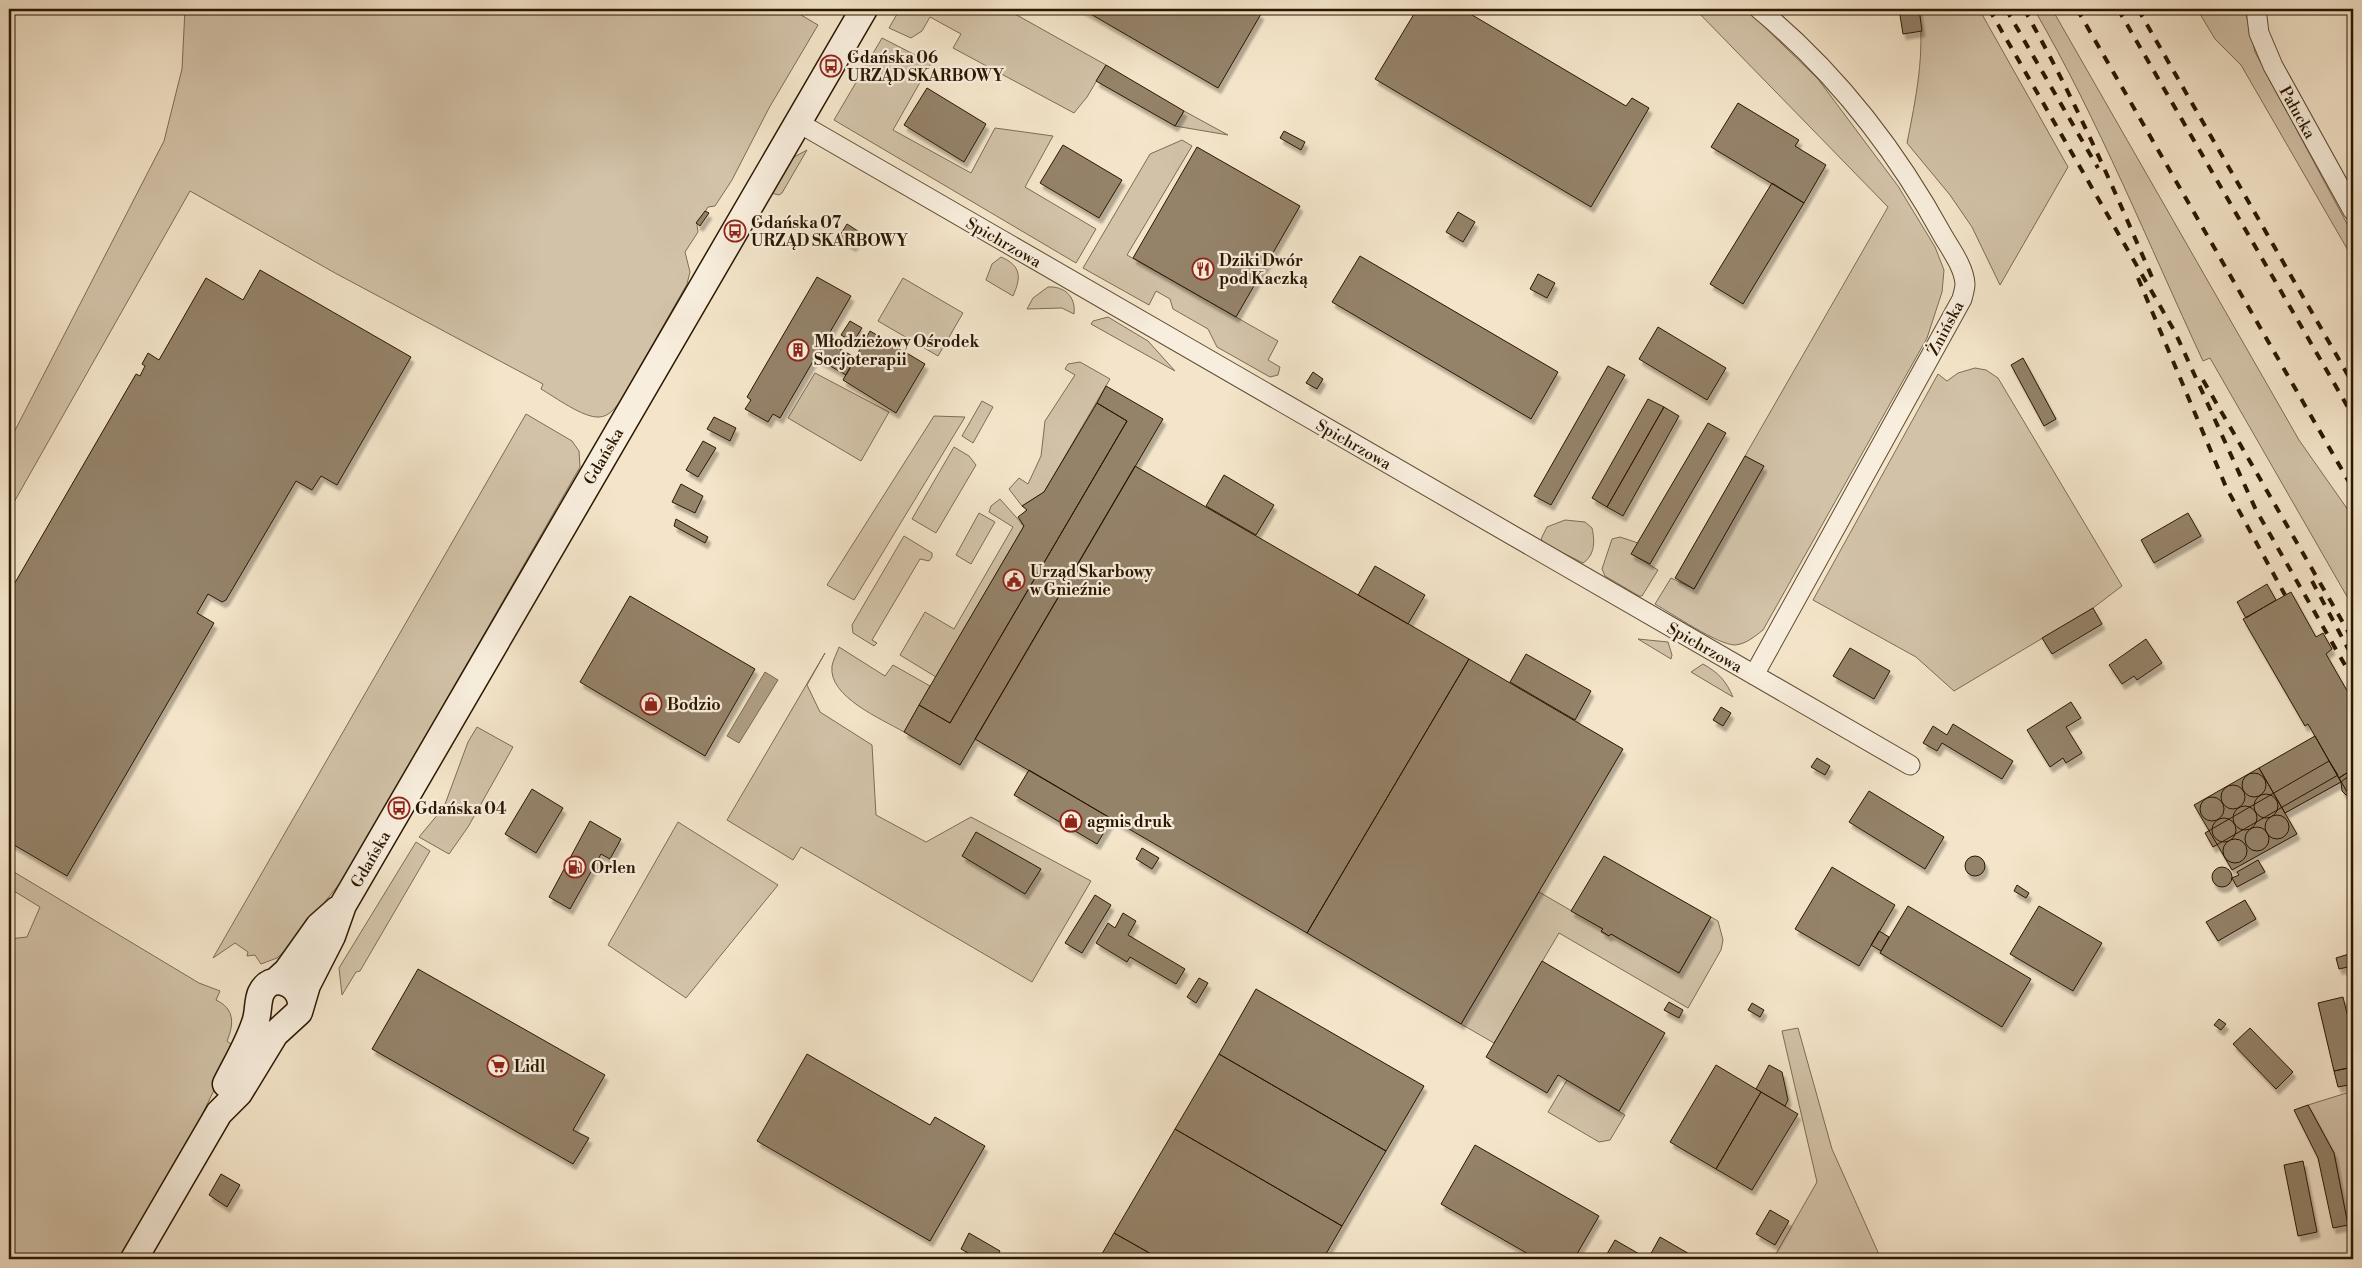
<svg xmlns="http://www.w3.org/2000/svg" width="2362" height="1268" font-family="'Libre Bodoni',serif">
<style>
.green{fill:#d2c2a8;stroke:#7e6c54}
.water{fill:#b09f85;stroke:#7b6950}
.building{fill:#948269;stroke:#2b1700;filter:url(#shadow)}
.lines{fill:none;stroke-linecap:round;stroke-linejoin:round}
.street-casing{stroke:#5d4a32;stroke-width:21}
.secondary-casing{stroke:#2b1700;stroke-width:29}
.street{stroke:#f8eedd;stroke-width:19}
.secondary{stroke:#f8eedd;stroke-width:26}
.rail{stroke:#2b1700;stroke-width:4;stroke-dasharray:9 9;stroke-linecap:butt}
.labels{text-anchor:middle;stroke-width:4.5;stroke-linejoin:round;paint-order:stroke}
.poi-label{font-size:16px;font-weight:bold;fill:#2b1700;stroke:#f8eedd;text-anchor:start}
.street-label{font-size:16px;fill:#2b1700;stroke:#f8eedd}
</style>
<defs>
<filter id="shadow"><feDropShadow dx="3" dy="5.5" stdDeviation="1" flood-color="#0004"/></filter>
</defs>
<rect width="100%" height="100%" fill="#f4e5ca"/>
<filter id="stains"><feTurbulence type="fractalNoise" baseFrequency=".004" numOctaves="4"/><feColorMatrix values="0 0 0 0 .2 0 0 0 0 .09 0 0 0 0 .02 0 0 0 .5 -.17"/></filter>
<radialGradient id="worn" r=".72"><stop offset=".6" stop-color="#630" stop-opacity="0"/><stop offset="1" stop-color="#630" stop-opacity=".3"/></radialGradient>
<path class="green" d="M 185,9 L 791,9 L 818,25 L 769,108 L 732,180 L 715,206 L 708,207 L 697,225 L 698,232 L 685,252 L 690,272 L 687,284 L 621,400 C 616,407 609,417 599,417 C 583,418 555,397 541,389 L 543,384 L 335,273 L 190,191 L 9,511 L 9,442 L 164,141 L 182,69 Z
M 900,9 L 1006,9 L 1106,65 L 1087,97 L 1074,113 L 953,48 L 961,34 L 930,17 L 922,31 L 911,38 L 889,28 Z
M 1695,9 L 1746,9 L 1818,79 L 1898,186 L 1935,247 L 1944,270 L 1942,292 L 1927,338 L 1763,630 C 1754,637 1746,644 1735,645 C 1718,645 1671,613 1655,604 L 1671,578 L 1694,589 L 1763,466 L 1745,456 L 1888,207 Z
M 1919,9 L 1979,9 L 2068,167 L 2000,285 L 1972,227 L 1950,195 L 1907,143 C 1916,98 1925,54 1919,9 Z
M 2034,9 L 2052,9 L 2299,440 L 2353,517 L 2353,607 L 2210,358 L 2203,361 C 2148,243 2099,121 2034,9 Z
M 2197,9 L 2245,9 L 2255,52 L 2353,235 L 2353,259 L 2241,65 L 2215,39 Z
M 882,38 L 931,63 L 893,130 L 971,173 L 995,128 L 1053,136 L 1025,187 L 1096,229 L 1076,263 L 834,120 Z
M 1184,111 L 1228,135 L 1175,126 Z
M 1182,140 L 1192,146 L 1127,255 L 1278,341 L 1268,360 L 1280,367 L 1278,375 L 1270,377 L 1217,347 L 1208,329 L 1173,309 L 1170,299 L 1156,291 L 1149,305 L 1083,268 L 1150,154 Z
M 807,150 L 782,193 L 779,195 L 771,193 L 794,157 Z
M 1001,257 C 1022,266 1021,278 1013,296 L 986,280 L 992,264 Z
M 903,278 L 963,313 L 938,356 L 878,321 Z
M 1048,287 C 1065,286 1076,297 1074,314 L 1062,308 L 1027,309 L 1033,298 Z
M 1108,317 L 1148,341 L 1175,371 L 1091,324 L 1093,321 Z
M 1080,362 L 1110,379 L 1044,492 L 1022,506 L 1009,489 L 1019,478 L 1028,484 L 1041,456 L 1045,421 L 1075,375 L 1065,369 L 1068,364 Z
M 1975,368 L 1986,370 L 1998,378 L 2122,586 L 2093,608 L 1954,691 L 1916,657 L 1813,600 L 1938,374 L 1947,381 L 1958,373 Z
M 815,373 L 889,412 L 861,461 L 788,418 Z
M 982,401 L 993,407 L 973,443 L 962,436 Z
M 526,414 L 572,441 L 579,451 L 580,467 L 344,878 L 287,949 L 277,958 L 261,964 L 255,955 L 247,956 L 248,952 L 235,943 L 213,958 Z
M 934,416 L 965,417 L 854,600 L 827,585 Z
M 954,447 L 969,456 L 976,465 L 936,533 L 912,519 Z
M 1000,499 L 1024,526 L 936,677 L 900,655 L 925,612 L 954,629 L 1013,527 L 989,512 L 991,506 Z
M 979,513 L 995,522 L 971,564 L 956,555 Z
M 1565,520 L 1585,522 L 1592,528 C 1595,541 1595,555 1583,563 L 1545,544 L 1541,539 L 1547,527 Z
M 904,536 L 932,553 L 932,557 L 929,561 L 920,559 L 872,640 L 877,643 L 874,646 L 853,633 L 852,625 Z
M 1620,537 L 1638,543 L 1632,554 L 1658,570 L 1642,596 L 1639,596 L 1605,576 L 1602,569 L 1612,539 Z
M 1638,639 L 1668,642 L 1672,655 L 1671,659 Z
M 839,647 L 885,676 L 893,665 L 930,686 L 904,732 C 882,719 828,697 832,666 C 833,660 837,653 839,647 Z
M 825,653 L 807,685 L 820,712 L 872,745 L 876,815 L 926,842 L 971,817 L 1091,881 L 1032,982 L 801,847 L 793,860 L 727,820 Z
M 1703,664 C 1719,673 1726,681 1733,697 L 1691,672 Z
M 477,727 L 513,747 L 468,827 L 449,854 L 419,837 L 444,807 L 468,742 Z
M 678,822 L 778,885 L 686,998 L 608,945 Z
M 416,842 L 430,851 L 360,971 L 356,972 L 342,995 L 339,968 Z
M 9,869 L 199,983 L 220,991 L 216,1000 C 235,1009 234,1024 227,1041 L 235,1047 L 200,1119 L 119,1259 L 9,1259 L 9,939 L 27,937 L 40,907 L 9,888 Z
M 1539,892 L 1603,929 L 1601,932 L 1609,936 L 1611,934 L 1679,973 L 1711,917 L 1718,921 L 1723,940 L 1721,950 L 1688,1008 L 1559,933 L 1494,1043 L 1461,1024 Z
M 2353,972 L 2353,1005 L 2347,974 Z
M 1798,1028 L 1832,1149 L 1881,1259 L 1773,1259 L 1817,1182 L 1782,1031 Z
M 1567,1080 L 1625,1115 L 1610,1140 L 1599,1142 L 1548,1112 Z
M 2353,1091 L 2353,1254 L 2334,1153 L 2308,1105 Z"/>
<path class="water" d="M 765,672 L 778,680 L 739,743 L 727,736 Z"/>
<path class="building" d="M 1082,9 L 1251,9 L 1261,14 L 1218,88 Z
M 1417,9 L 1462,9 L 1626,106 L 1632,98 L 1649,108 L 1591,207 L 1375,79 Z
M 1899,9 L 1919,9 L 1922,31 L 1903,34 Z
M 1106,65 L 1184,111 L 1175,126 L 1096,81 Z
M 927,88 L 986,124 L 964,162 L 904,125 Z
M 1738,103 L 1799,140 L 1795,146 L 1826,165 L 1804,203 L 1711,147 Z
M 1284,131 L 1305,142 L 1301,150 L 1280,138 Z
M 1063,145 L 1122,180 L 1099,218 L 1040,183 Z
M 1197,147 L 1300,206 L 1236,317 L 1133,258 Z
M 1772,183 L 1804,203 L 1743,304 L 1710,284 Z
M 705,211 L 709,213 L 700,226 L 696,223 Z
M 1458,212 L 1475,222 L 1463,242 L 1446,232 Z
M 847,224 L 861,233 L 853,246 L 839,237 Z
M 1360,256 L 1558,372 L 1531,419 L 1332,302 Z
M 260,270 L 411,357 L 337,485 L 321,476 L 312,490 L 296,481 L 226,600 L 222,602 L 208,594 L 197,613 L 214,623 L 67,876 L 9,842 L 9,593 L 136,374 L 140,376 L 145,366 L 142,364 L 148,353 L 159,360 L 206,278 L 243,300 Z
M 1538,274 L 1555,283 L 1547,298 L 1530,289 Z
M 817,277 L 851,296 L 780,418 L 773,414 L 768,422 L 745,409 L 751,400 L 747,397 Z
M 850,321 L 862,328 L 853,342 L 841,335 Z
M 1658,327 L 1726,368 L 1707,400 L 1639,359 Z
M 870,331 L 925,364 L 896,413 L 843,380 Z
M 826,341 L 856,358 L 846,375 L 816,358 Z
M 2023,358 L 2056,419 L 2044,426 L 2011,365 Z
M 1608,366 L 1625,375 L 1551,505 L 1534,496 Z
M 1313,372 L 1323,379 L 1317,389 L 1306,383 Z
M 1106,386 L 1163,419 L 960,765 L 904,732 L 919,705 L 950,723 L 1127,421 L 1097,403 Z
M 1648,399 L 1664,407 L 1607,507 L 1592,498 Z
M 1097,403 L 1127,421 L 950,723 L 919,705 L 1024,526 L 1018,517 L 1027,510 L 1022,506 L 1044,492 Z
M 1664,407 L 1679,416 L 1623,516 L 1607,507 Z
M 714,417 L 736,428 L 730,441 L 707,429 Z
M 1708,423 L 1726,433 L 1650,564 L 1631,554 Z
M 703,441 L 716,448 L 698,477 L 686,470 Z
M 1745,456 L 1764,466 L 1694,589 L 1675,578 Z
M 1135,466 L 1469,659 L 1307,933 L 975,739 Z
M 1224,475 L 1274,505 L 1256,535 L 1206,506 Z
M 681,484 L 703,496 L 695,513 L 672,502 Z
M 2188,513 L 2201,536 L 2154,563 L 2141,540 Z
M 676,519 L 708,537 L 705,543 L 674,526 Z
M 1375,566 L 1425,595 L 1408,624 L 1358,595 Z
M 2267,584 L 2276,600 L 2246,618 L 2237,602 Z
M 2291,592 L 2316,637 L 2323,633 L 2332,649 L 2326,654 L 2353,701 L 2353,769 L 2339,778 L 2308,724 L 2305,726 L 2243,619 Z
M 630,596 L 755,669 L 705,756 L 580,682 Z
M 2093,608 L 2102,624 L 2052,654 L 2042,638 Z
M 2146,639 L 2162,663 L 2137,680 L 2134,676 L 2122,684 L 2109,665 Z
M 1850,648 L 1890,671 L 1874,699 L 1833,676 Z
M 1526,654 L 1591,691 L 1575,720 L 1510,682 Z
M 1469,659 L 1623,749 L 1461,1024 L 1307,933 Z
M 2071,702 L 2081,718 L 2066,727 L 2082,753 L 2066,763 L 2063,758 L 2050,767 L 2027,730 Z
M 1721,707 L 1731,713 L 1723,726 L 1713,720 Z
M 1953,724 L 2013,761 L 2002,779 L 1942,743 L 1937,751 L 1923,743 L 1933,726 L 1947,735 Z
M 2315,736 L 2341,782 L 2285,813 L 2259,768 Z
M 1817,758 L 1830,766 L 1825,775 L 1811,767 Z
M 2329,761 L 2338,775 L 2213,847 L 2205,833 Z
M 2259,768 L 2297,834 L 2232,870 L 2194,805 Z
M 2353,769 L 2353,802 L 2339,778 Z
M 1029,770 L 1112,819 L 1097,844 L 1014,795 Z
M2242 785a12 12 0 1 1 24 0a12 12 0 1 1-24 0Z
M 2346,778 L 2353,778 L 2353,795 L 2346,795 L 2342,791 L 2341,782 Z
M2221 797a12 12 0 1 1 24 0a12 12 0 1 1-24 0Z
M 532,789 L 563,808 L 536,853 L 505,834 Z
M 1869,791 L 1944,837 L 1925,869 L 1849,822 Z
M2254 806a12 12 0 1 1 24 0a12 12 0 1 1-24 0Z
M 2353,796 L 2353,810 L 2350,804 Z
M2200 809a12 12 0 1 1 24 0a12 12 0 1 1-24 0Z
M2233 818a12 12 0 1 1 24 0a12 12 0 1 1-24 0Z
M2265 827a12 12 0 1 1 24 0a12 12 0 1 1-24 0Z
M2212 830a12 12 0 1 1 24 0a12 12 0 1 1-24 0Z
M 590,821 L 621,839 L 610,859 L 601,854 L 570,909 L 549,897 Z
M2245 839a12 12 0 1 1 24 0a12 12 0 1 1-24 0Z
M 976,832 L 1041,869 L 1025,894 L 962,856 Z
M2223 851a12 12 0 1 1 24 0a12 12 0 1 1-24 0Z
M 1142,848 L 1159,858 L 1152,869 L 1136,859 Z
M 1604,856 L 1711,917 L 1679,973 L 1611,934 L 1609,936 L 1601,931 L 1603,929 L 1571,911 Z
M1965 866a10 10 0 1 1 20 0a10 10 0 1 1-20 0Z
M 2258,860 L 2265,872 L 2237,887 L 2232,878 L 2239,875 L 2237,872 Z
M 1832,867 L 1895,905 L 1859,966 L 1795,929 Z
M2212 877a10 10 0 1 1 20 0a10 10 0 1 1-20 0Z
M 2017,885 L 2029,893 L 2026,898 L 2014,891 Z
M 1095,895 L 1111,905 L 1082,953 L 1065,943 Z
M 2245,900 L 2256,919 L 2218,941 L 2206,922 Z
M 1908,906 L 2031,979 L 2002,1027 L 1880,953 Z
M 2039,906 L 2102,943 L 2073,991 L 2010,954 Z
M 1123,913 L 1136,921 L 1128,935 L 1185,969 L 1176,984 L 1130,957 L 1127,962 L 1096,943 L 1108,923 L 1115,928 Z
M 1879,931 L 1889,937 L 1881,951 L 1871,945 Z
M 2349,954 L 2352,966 L 2339,969 L 2336,958 Z
M 1542,961 L 1665,1033 L 1619,1111 L 1558,1075 L 1547,1093 L 1486,1057 Z
M 418,969 L 605,1075 L 573,1130 L 589,1138 L 573,1164 L 372,1049 Z
M 1199,978 L 1208,983 L 1196,1003 L 1187,997 Z
M 1256,989 L 1424,1086 L 1386,1151 L 1219,1054 Z
M 2343,997 L 2353,1038 L 2353,1067 L 2334,1071 L 2318,1003 Z
M 1669,1002 L 1683,1010 L 1679,1018 L 1664,1010 Z
M 1752,1003 L 1764,1010 L 1760,1017 L 1748,1010 Z
M 2219,1019 L 2226,1024 L 2221,1030 L 2214,1025 Z
M 2250,1028 L 2293,1072 L 2276,1089 L 2233,1044 Z
M 807,1054 L 930,1125 L 935,1117 L 985,1146 L 930,1241 L 757,1141 Z
M 1219,1054 L 1386,1151 L 1342,1226 L 1175,1129 Z
M 1716,1065 L 1761,1092 L 1716,1169 L 1670,1142 Z
M 1769,1065 L 1782,1072 L 1788,1100 L 1785,1106 L 1756,1089 Z
M 2353,1067 L 2353,1084 L 2338,1087 L 2334,1071 Z
M 1761,1092 L 1798,1114 L 1752,1190 L 1716,1169 Z
M 2308,1105 L 2334,1153 L 2348,1225 L 2333,1228 L 2318,1158 L 2294,1110 Z
M 1175,1129 L 1342,1226 L 1323,1259 L 1160,1259 L 1114,1233 Z
M 1475,1145 L 1599,1216 L 1574,1259 L 1537,1259 L 1441,1204 Z
M 2303,1161 L 2317,1232 L 2298,1236 L 2284,1165 Z
M 221,1174 L 240,1185 L 227,1207 L 209,1195 Z
M 1770,1210 L 1789,1221 L 1775,1245 L 1756,1234 Z
M 969,1233 L 1000,1251 L 996,1259 L 979,1259 L 961,1249 Z
M 1114,1233 L 1160,1259 L 1099,1259 Z
M 1660,1237 L 1698,1259 L 1648,1259 Z
M 1615,1240 L 1648,1259 L 1649,1259 L 1604,1259 Z"/>
<g class="lines">
<g class="street-casing">
<path id="street" d="M 2256,9 L 2259,33 L 2273,66 L 2353,211
M 799,123 L 1910,765
M 1754,675 L 1962,299 C 1963,294 1965,289 1965,284 C 1964,267 1951,250 1943,236 C 1896,150 1834,71 1759,9"/>
</g>
<g class="secondary-casing">
<path id="secondary" d="M 276,981 L 287,971 L 319,926 L 337,910
M 226,1084 C 236,1064 248,1044 255,1023 C 259,1013 257,1002 261,993 C 271,972 297,982 301,1001
M 134,1259 L 219,1113 L 239,1093 L 275,1034 L 299,1012 L 307,985 L 332,936 L 343,905 L 864,9"/>
</g>
<use href="#street" class="street"/>
<use href="#secondary" class="secondary"/>
<path class="rail" d="M 1989,9 L 2175,332 L 2256,510 L 2353,679
M 2006,9 L 2098,168
M 2024,9 C 2074,97 2114,189 2154,282
M 2077,9 L 2353,489
M 2118,9 L 2353,416
M 2138,9 L 2353,384
M 2138,278 L 2226,487 L 2285,595
M 2203,380 L 2353,640
M 2312,581 L 2353,658"/>
</g>
<defs>
<g id="bus-ring" transform="scale(1.125)"><circle r="9.5" fill="#f8eedd" stroke="#8f2418" stroke-width="1.5"/><path d="M-5-6H5V4H4V6H2V4H-2V6H-4V4H-5ZM-3.5-4V0h7V-4ZM-3.5 1.2v1.5H-2V1.2ZM2 1.2v1.5H3.5V1.2Z" fill="#8f2418"/></g>
<g id="restaurant-ring" transform="scale(1.125)"><circle r="9.5" fill="#f8eedd" stroke="#8f2418" stroke-width="1.5"/><path d="M-5-6h1v4h1v-4h1v4h1v-4h1v5L-1.5 .5V6h-2V.5L-5-1ZM5-6V6H3V1.5H1.5Q1.5-4 5-6Z" fill="#8f2418"/></g>
<g id="building-ring" transform="scale(1.125)"><circle r="9.5" fill="#f8eedd" stroke="#8f2418" stroke-width="1.5"/><path d="M-4-6H4V6H1V3H-1V6H-4ZM-2.5-4.3h1.7v1.8h-1.7ZM.8-4.3h1.7v1.8H.8ZM-2.5-1h1.7V.8h-1.7ZM.8-1h1.7V.8H.8Z" fill="#8f2418"/></g>
<g id="civic-ring" transform="scale(1.125)"><circle r="9.5" fill="#f8eedd" stroke="#8f2418" stroke-width="1.5"/><path d="M-.6-6.5H3V-4.5H.6V-3L4-1V1h2V6H-6V1h2V-1L-.6-3ZM-1.2 2.5V6h2.4V2.5Z" fill="#8f2418"/></g>
<g id="shop-ring" transform="scale(1.125)"><circle r="9.5" fill="#f8eedd" stroke="#8f2418" stroke-width="1.5"/><path d="M-5-2.5h2.3a2.7 3.5 0 0 1 5.4 0H5L5.5 6h-11ZM-1.5-2.5h3a1.5 2.3 0 0 0-3 0Z" fill="#8f2418"/></g>
<g id="fuel-ring" transform="scale(1.125)"><circle r="9.5" fill="#f8eedd" stroke="#8f2418" stroke-width="1.5"/><path d="M-5.5-6h7V0h2V4h1.3V-2.5L3-4.5l.8-.8L6-3V5H2.5V1h-1V6h-7ZM-4.2-4.7v3.2H.2V-4.7Z" fill="#8f2418"/></g>
<g id="supermarket-ring" transform="scale(1.125)"><circle r="9.5" fill="#f8eedd" stroke="#8f2418" stroke-width="1.5"/><path d="M-6-5.5h2.5l.6 2H6L4.5 2H-2.5L-4.4-4H-6ZM-1.5 3.2a1.3 1.3 0 1 0 .1 0ZM3 3.2a1.3 1.3 0 1 0 .1 0Z" fill="#8f2418"/></g>
</defs>
<g fill-rule="evenodd">
<use href="#bus-ring" x="831" y="66"/>
<use href="#bus-ring" x="735" y="231"/>
<use href="#restaurant-ring" x="1203" y="269"/>
<use href="#building-ring" x="798" y="350"/>
<use href="#civic-ring" x="1014" y="580"/>
<use href="#shop-ring" x="651" y="704"/>
<use href="#bus-ring" x="399" y="808"/>
<use href="#shop-ring" x="1071" y="821"/>
<use href="#fuel-ring" x="575" y="867"/>
<use href="#supermarket-ring" x="498" y="1066"/>
</g>
<g class="labels">
<g class="poi-label">
<text x="847" y="63">Gdańska 06<tspan x="847" dy="18">URZĄD SKARBOWY</tspan></text>
<text x="751" y="228">Gdańska 07<tspan x="751" dy="18">URZĄD SKARBOWY</tspan></text>
<text x="1219" y="266">Dziki Dwór<tspan x="1219" dy="18">pod Kaczką</tspan></text>
<text x="814" y="347">Młodzieżowy Ośrodek<tspan x="814" dy="18">Socjoterapii</tspan></text>
<text x="1030" y="577">Urząd Skarbowy<tspan x="1030" dy="18">w Gnieźnie</tspan></text>
<text x="667" y="710">Bodzio</text>
<text x="415" y="814">Gdańska 04</text>
<text x="1087" y="827">agmis druk</text>
<text x="591" y="873">Orlen</text>
<text x="514" y="1072">Lidl</text>
</g>
<g class="street-label">
<text transform="translate(2298 112) rotate(61)" y="6">Pałucka</text>
<text transform="translate(1004 242) rotate(30)" y="6">Spichrzowa</text>
<text transform="translate(1945 328) rotate(-62)" y="6">Żnińska</text>
<text transform="translate(1354 444) rotate(30)" y="6">Spichrzowa</text>
<text transform="translate(603 456) rotate(-60)" y="6">Gdańska</text>
<text transform="translate(1705 647) rotate(30)" y="6">Spichrzowa</text>
<text transform="translate(370 859) rotate(-60)" y="6">Gdańska</text>
</g>
</g>
<rect width="2362" height="1268" fill="none" stroke="#f4e5ca" stroke-width="30"/>
<rect x="10" y="10" width="2342" height="1248" fill="none" stroke="#2b1700" stroke-width="2.5"/>
<rect x="15" y="15" width="2332" height="1238" fill="none" stroke="#2b1700"/>
<rect width="100%" height="100%" filter="url(#stains)"/>
<rect width="100%" height="100%" fill="url(#worn)"/>
</svg>
